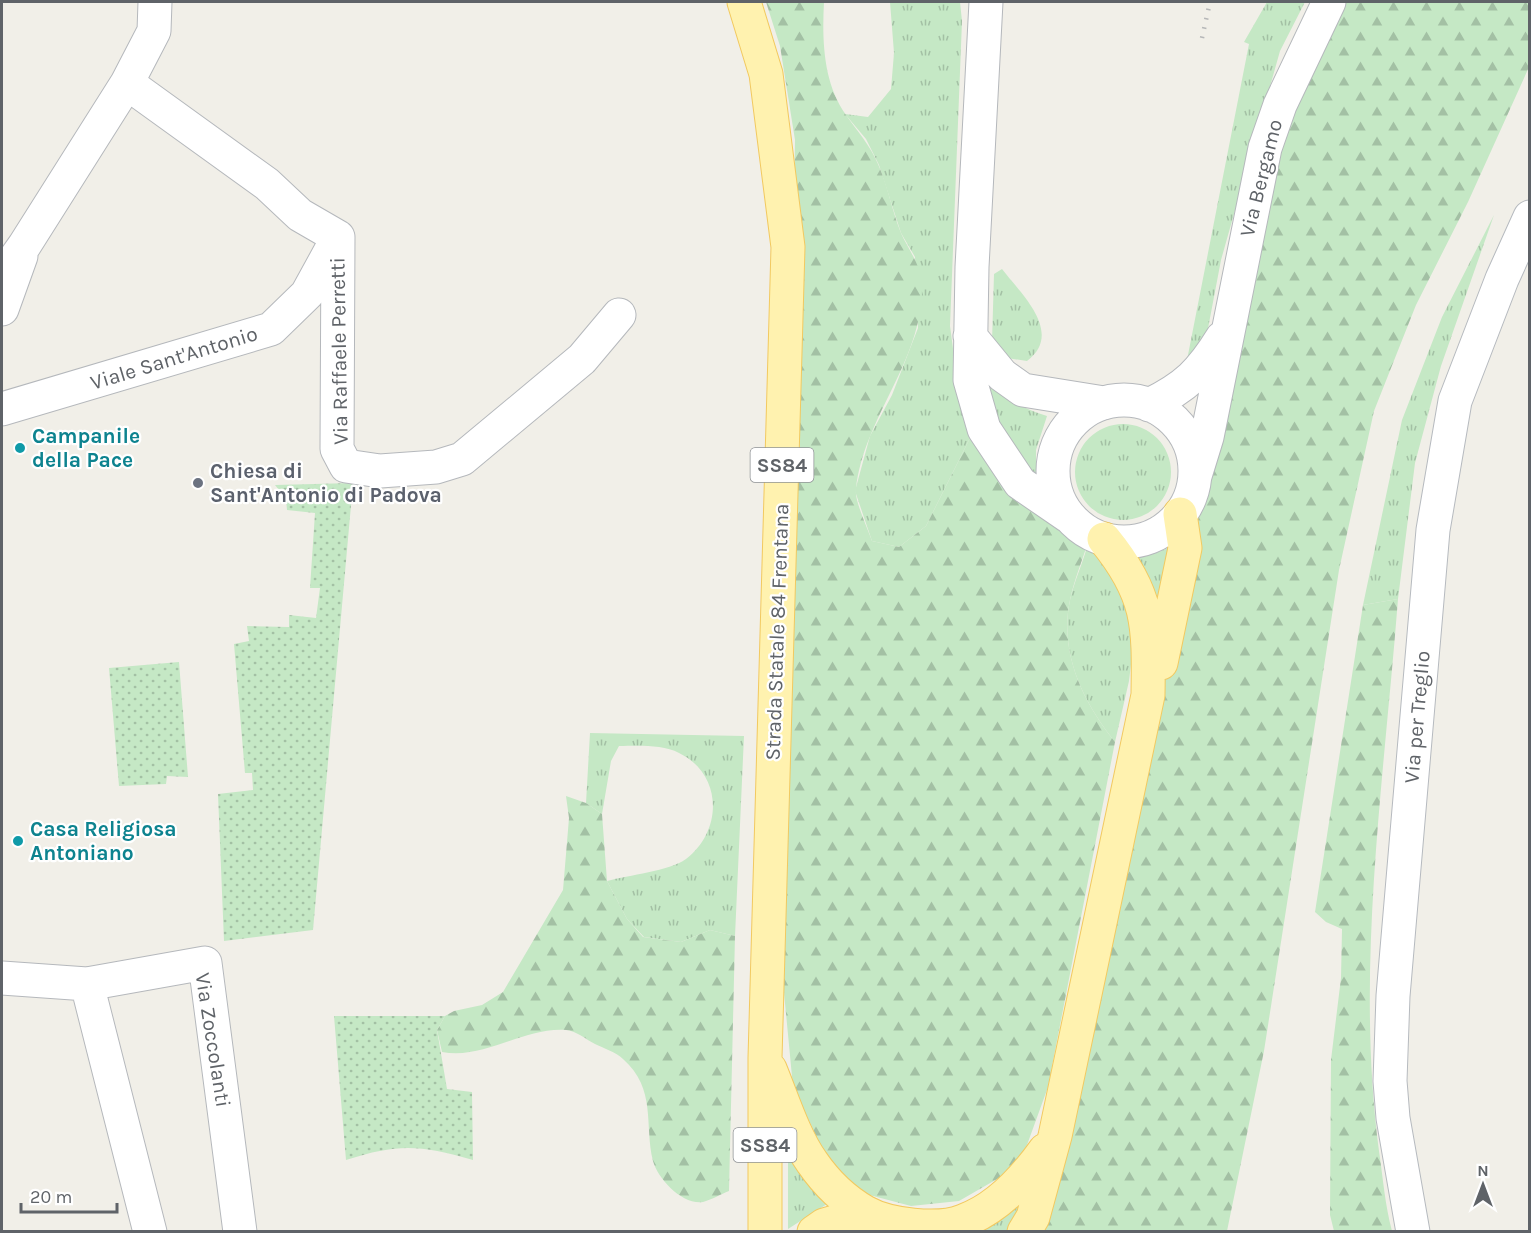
<svg xmlns="http://www.w3.org/2000/svg" width="1531" height="1233" font-family="Karla,sans-serif">
<style>
.grass{fill:url(#grass-tufts)}
.forest{fill:url(#forest-firs)}
.garden{fill:url(#garden-dots)}
.lines{fill:none;stroke-linecap:round;stroke-linejoin:round}
.street-casing{stroke:#b5b8bc;stroke-width:35}
.secondary-casing{stroke:#b6babf;stroke-width:35}
.primary-casing{stroke:#f2c960;stroke-width:35}
.street{stroke:#fff;stroke-width:33}
.secondary{stroke:#fff;stroke-width:33}
.primary{stroke:#fff2af;stroke-width:33}
.rail{stroke:#b6b7b8;stroke-width:4.5;stroke-dasharray:1.5 8;stroke-linecap:butt}
.culture-dot{fill:#0f9aa8;stroke:#fff;stroke-width:2}
.worship-dot{fill:#6b7280;stroke:#fff;stroke-width:2}
.labels{text-anchor:middle;stroke-width:4.5;stroke-linejoin:round;paint-order:stroke}
.shield{fill:#fff;stroke:#8f9295;stroke-width:1.5}
.shield-label{font-size:20px;font-weight:bold;fill:#5f6368}
.street-label{font-size:21px;fill:#5f6368;stroke:#fff}
.culture-label{font-size:21px;font-weight:bold;fill:#0d838f;stroke:#fff;text-anchor:start}
.worship-label{font-size:21px;font-weight:bold;fill:#5b616d;stroke:#fff;text-anchor:start}
</style>
<defs>
<pattern id="grass-tufts" width="24" height="20" patternUnits="userSpaceOnUse" patternTransform="scale(1.5)"><rect width="24" height="20" fill="#c5e8c5"/><path d="M3 7l-1-3M5 7V3M7 7l1-3M15 17l-1-3M17 17v-4M19 17l1-3" fill="none" stroke="#a3c0a4"/></pattern>
<pattern id="forest-firs" width="22" height="20" patternUnits="userSpaceOnUse" patternTransform="scale(1.5)"><rect width="22" height="20" fill="#c5e8c5"/><path d="M5 1l3.5 6h-7zM16 11l3.5 6h-7z" fill="#a3c0a4"/></pattern>
<pattern id="garden-dots" width="8" height="8" patternUnits="userSpaceOnUse" patternTransform="scale(1.5)"><rect width="8" height="8" fill="#c5e8c5"/><path d="M2 2h.1M6 6h.1" fill="none" stroke="#a3c0a4" stroke-width="1.8" stroke-linecap="round"/></pattern>
</defs>
<rect width="100%" height="100%" fill="#f1efe8"/>
<path class="grass" d="M 890,2 L 960,2 L 962,21 L 950,326 L 960,401 L 973,432 L 926,526 L 899,547 L 872,541 L 855,491 L 870,436 L 892,395 L 918,328 L 915,257 L 901,233 L 879,165 L 866,139 L 845,114 L 868,117 L 891,89 L 894,53 Z
M 1267,2 L 1305,2 L 1280,51 L 1221,260 L 1206,339 L 1187,360 L 1249,44 L 1244,42 Z
M 1494,215 L 1441,366 L 1415,463 L 1398,599 L 1363,605 L 1402,420 L 1442,317 Z
M 1002,269 C 1022,295 1064,333 1027,361 L 1007,358 L 992,342 L 994,274 Z
M 985,380 C 1003,398 1022,408 1047,416 L 1036,450 L 1036,479 L 1005,440 Z
M1075 472a48 48 0 1 1 96 0a48 48 0 1 1-96 0Z
M 1173,546 L 1159,616 L 1134,555 L 1156,553 Z
M 1087,547 L 1123,579 L 1136,623 L 1129,681 L 1115,742 C 1083,702 1059,653 1070,600 C 1074,582 1082,565 1087,547 Z
M 590,733 L 744,736 L 735,936 L 710,930 L 681,942 L 644,937 L 627,919 L 607,881 C 629,875 669,871 686,859 C 723,831 723,774 679,753 C 662,744 637,746 619,746 L 611,761 L 602,814 L 586,803 Z
M 788,1137 L 827,1204 L 788,1229 Z
M 1027,1193 L 1009,1231 L 945,1232 Z"/>
<path class="forest" d="M 766,2 L 824,2 C 822,40 823,83 846,115 C 858,132 870,145 878,164 C 888,186 892,211 901,233 C 909,251 922,266 922,288 C 922,362 864,417 856,489 C 854,500 868,529 872,541 L 899,547 L 926,526 L 973,432 L 1032,505 L 1088,542 C 1082,561 1074,581 1070,600 C 1059,653 1083,702 1115,742 L 1048,1087 L 1027,1145 L 1011,1171 L 959,1201 L 911,1206 L 858,1192 L 825,1155 L 793,1087 L 783,982 L 795,140 L 780,46 Z
M 1342,2 L 1529,2 L 1529,67 L 1468,202 L 1416,305 L 1374,411 L 1339,570 L 1264,1051 L 1227,1231 L 1031,1232 L 1194,516 L 1216,444 L 1276,149 Z
M 1398,599 C 1384,781 1355,969 1379,1151 C 1383,1178 1385,1205 1392,1231 L 1334,1231 L 1330,1215 L 1331,1060 L 1341,978 L 1342,929 L 1326,922 L 1315,912 L 1363,605 Z
M 566,796 L 586,803 L 602,814 L 607,881 L 627,919 L 643,937 L 681,942 L 710,930 L 735,936 L 729,1191 C 721,1194 711,1200 703,1202 C 682,1205 658,1179 653,1161 C 644,1125 657,1089 623,1059 C 616,1052 603,1048 595,1044 C 587,1040 575,1030 566,1030 C 523,1027 485,1060 442,1052 L 437,1030 L 445,1016 L 454,1011 L 482,1005 L 503,992 L 563,890 L 569,818 Z"/>
<path class="garden" d="M 353,483 L 313,930 L 224,941 L 218,794 L 253,790 L 252,773 L 245,773 L 234,644 L 249,641 L 247,626 L 289,627 L 289,615 L 316,618 L 320,588 L 310,588 L 315,513 L 287,510 L 286,499 L 275,485 Z
M 179,662 L 188,777 L 167,776 L 166,784 L 119,786 L 109,668 Z
M 334,1016 L 445,1016 L 437,1030 L 447,1089 L 472,1092 L 473,1160 C 420,1145 399,1143 346,1160 Z"/>
<g class="lines">
<g class="street-casing">
<path id="street" d="M 986,2 L 972,267 L 970,380 L 984,429 L 1020,483 L 1068,516
M 127,83 L 267,184 L 300,215 L 338,237
M 338,237 L 337,449 L 346,466 L 380,471 L 436,467 L 462,459 L 582,359 L 619,315
M 2,277 L 24,246 L 127,83 L 154,31 L 155,2
M 2,309 L 21,256
M 970,336 L 1002,375 L 1023,390 L 1104,403
M1053 471a71 71 0 1 1 142 0a71 71 0 1 1-142 0Z
M 1149,405 C 1186,387 1201,372 1222,338
M 2,409 L 271,329 L 307,294 L 336,241
M 1195,476 L 1207,437 L 1265,148 L 1280,105 L 1329,2
M 2,978 L 87,984 L 150,1232
M 87,984 L 205,963 L 240,1232"/>
</g>
<g class="secondary-casing">
<path id="secondary" d="M 1413,1232 L 1393,1118 L 1390,1081 L 1393,996 L 1433,530 L 1455,401 L 1502,279 L 1530,217"/>
</g>
<g class="primary-casing">
<path id="primary" d="M 744,2 L 766,74 L 788,247 L 765,1058 L 765,1232
M 1161,663 L 1185,548 L 1180,514
M 770,1069 C 782,1098 794,1137 812,1162 C 825,1181 844,1200 865,1212 C 888,1225 938,1231 963,1221 C 997,1209 1025,1178 1045,1150
M 814,1232 L 824,1225 L 865,1213
M 1024,1232 L 1033,1217 L 1055,1136 L 1148,695 C 1149,626 1150,595 1104,539"/>
</g>
<use href="#street" class="street"/>
<use href="#secondary" class="secondary"/>
<use href="#primary" class="primary"/>
<path class="rail" d="M 1202,38 L 1210,2"/>
</g>
<g class="culture-dot">
<circle cx="20" cy="448" r="6"/>
<circle cx="18" cy="841" r="6"/>
</g>
<circle class="worship-dot" cx="198" cy="483" r="6"/>
<g class="labels">
<g class="shield">
<rect x="750.5" y="448" width="63" height="34" rx="4.5"/>
<rect x="733.5" y="1128" width="63" height="34" rx="4.5"/>
</g>
<g class="shield-label">
<text x="782" y="472">SS84</text>
<text x="765" y="1152">SS84</text>
</g>
<g class="street-label">
<text transform="translate(1261 178) rotate(-76)" y="7">Via Bergamo</text>
<text transform="translate(339 351) rotate(-91)" y="7">Via Raffaele Perretti</text>
<text transform="translate(174 358) rotate(-17)" y="7">Viale Sant'Antonio</text>
<text transform="translate(777 632) rotate(-88)" y="7">Strada Statale 84 Frentana</text>
<text transform="translate(1417 717) rotate(-85)" y="7">Via per Treglio</text>
<text transform="translate(213 1040) rotate(81)" y="7">Via Zoccolanti</text>
</g>
<g class="culture-label">
<text x="32" y="443">Campanile<tspan x="32" dy="24">della Pace</tspan></text>
<text x="30" y="836">Casa Religiosa<tspan x="30" dy="24">Antoniano</tspan></text>
</g>
<g class="worship-label">
<text x="210" y="478">Chiesa di<tspan x="210" dy="24">Sant'Antonio di Padova</tspan></text>
</g>
</g>
<rect width="1531" height="1233" fill="none" stroke="#5f6368" stroke-width="6"/>
<g transform="translate(1483 1185)" stroke="#ffffff" stroke-width="4.5" paint-order="stroke">
<path d="M0-4.5L10 22L0 15L-10 22Z" fill="#5f6368"/>
<text y="-9" font-size="16" font-weight="bold" text-anchor="middle" fill="#5f6368">N</text>
</g>
<path d="M21 1203v9h96v-9" fill="none" stroke="#5f6368" stroke-width="3"/>
<text x="30" y="1203" font-size="18" fill="#5f6368" stroke="#ffffff" stroke-width="4.5" paint-order="stroke">20 m</text>
</svg>
